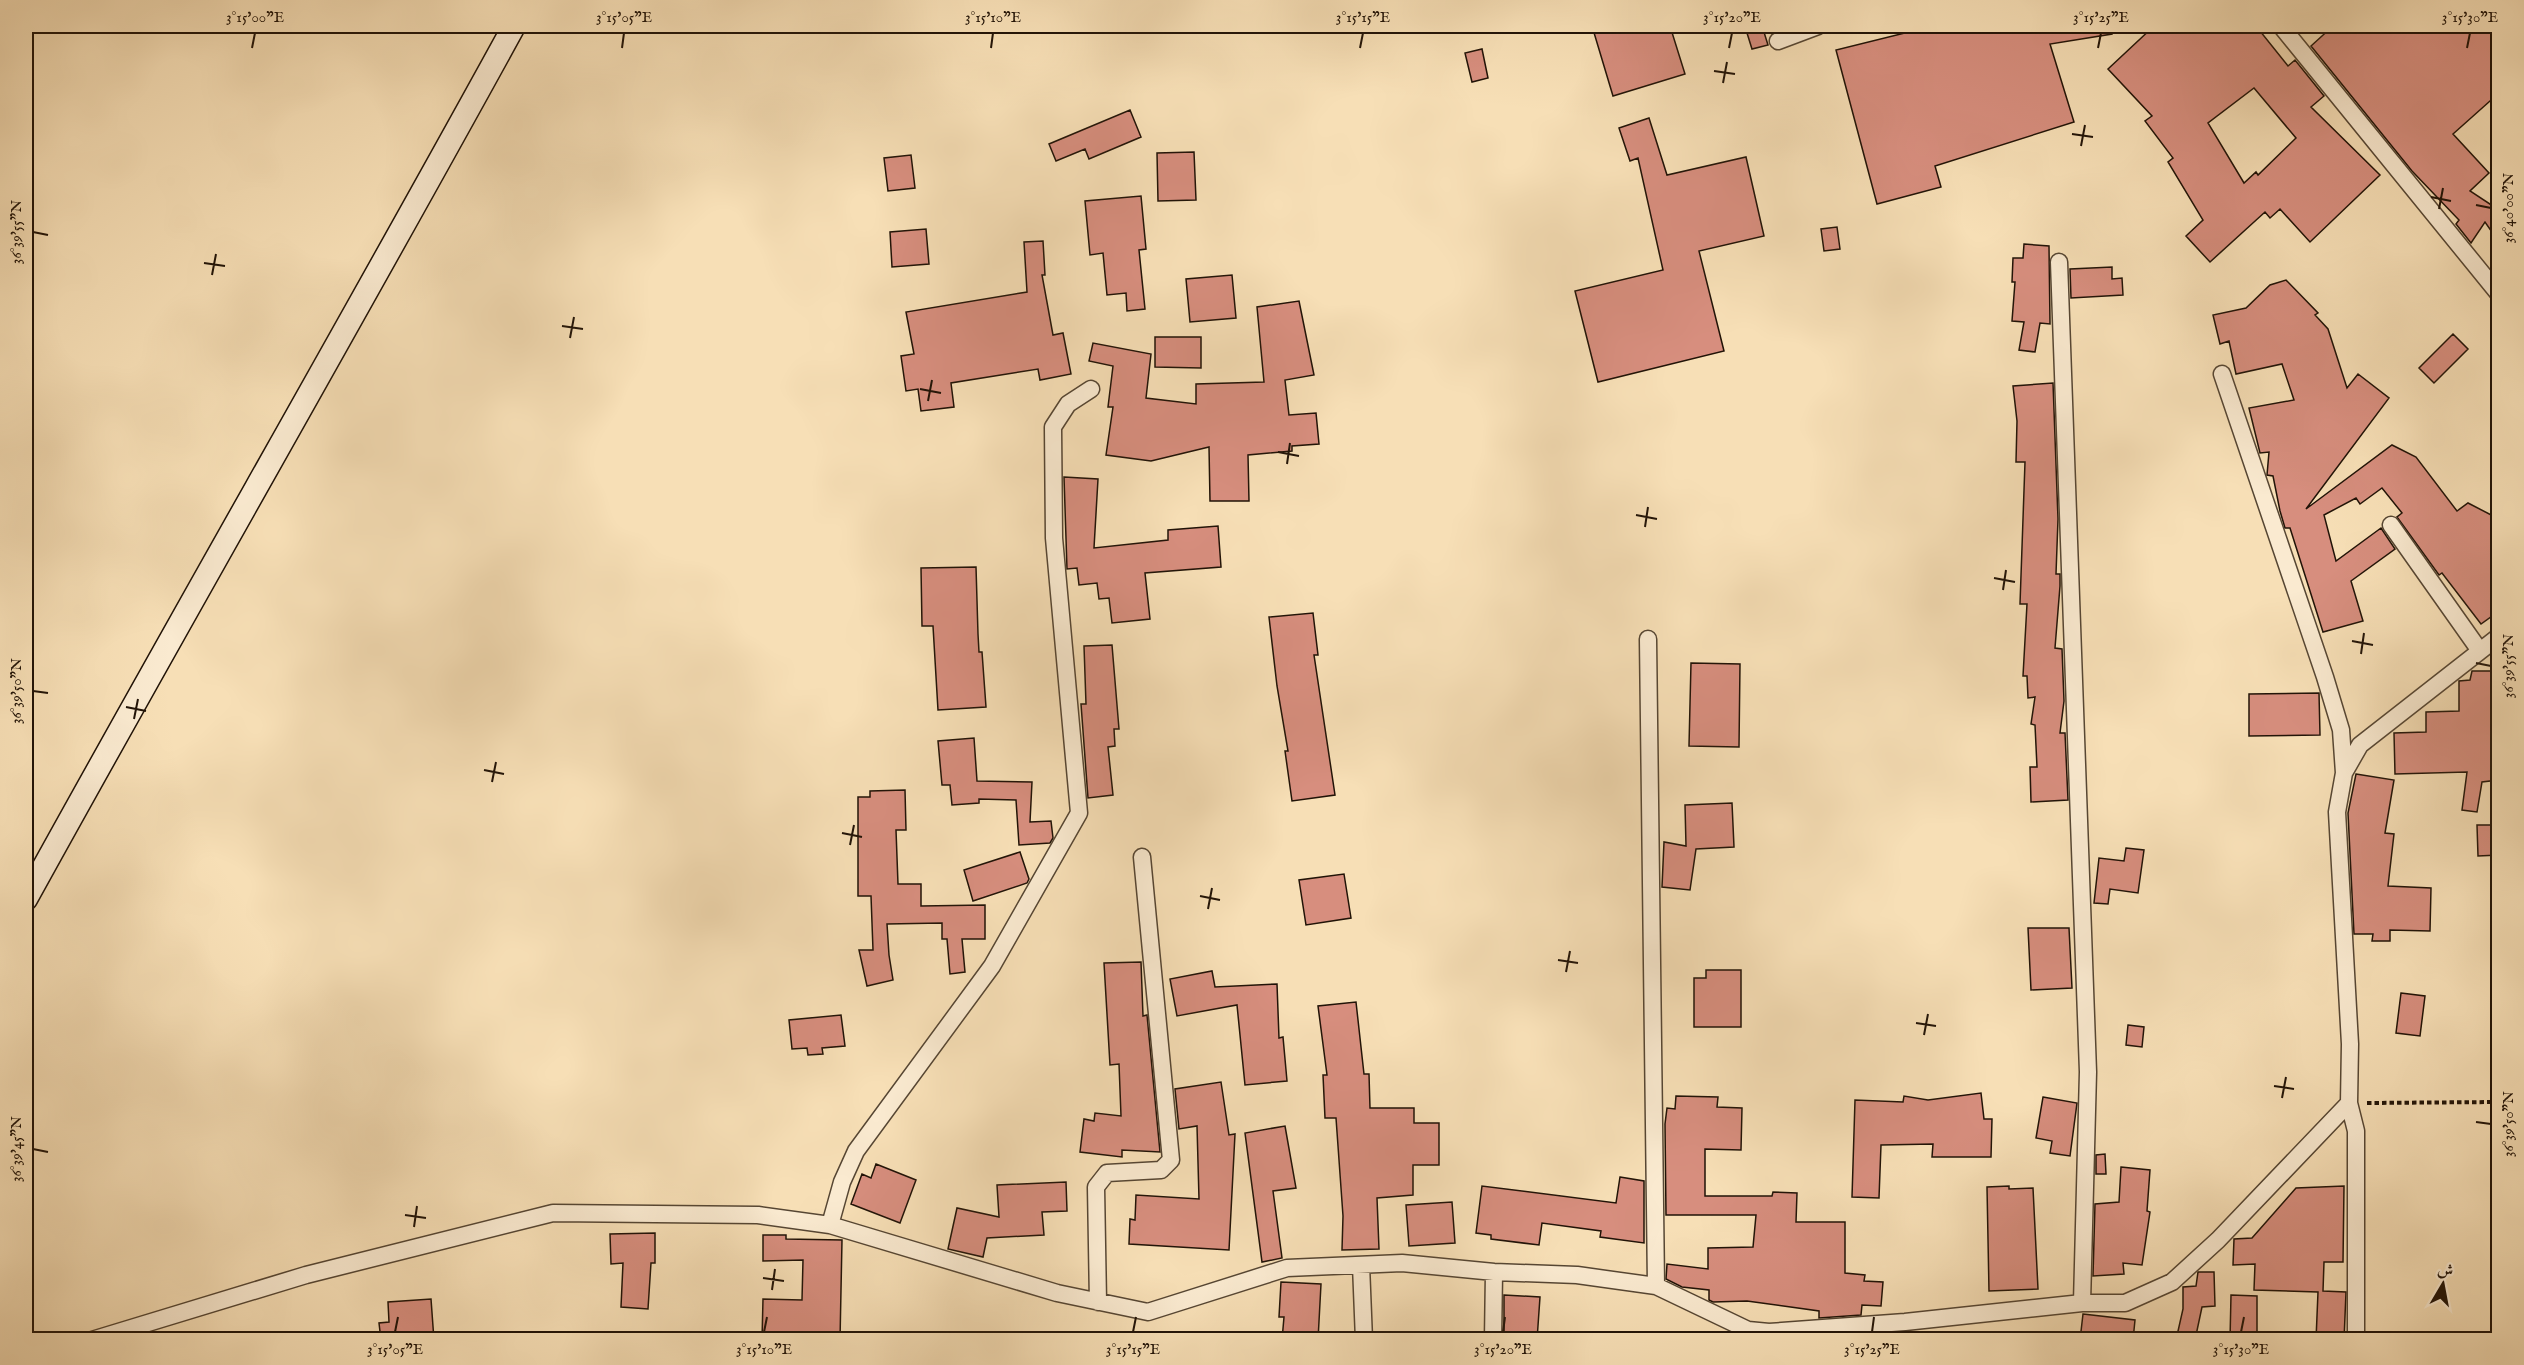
<svg xmlns="http://www.w3.org/2000/svg" width="2524" height="1365" font-family="'IM FELL English',Amiri,serif">
<style>
.building{fill:#d78e7e;stroke:#211307;stroke-width:1.5;fill-rule:evenodd}
.lines{fill:none;stroke-linecap:round;stroke-linejoin:round}
.minor-casing{stroke:#564633;stroke-width:19}
.secondary-casing{stroke:#211307;stroke-width:25}
.path{stroke:#211307;stroke-width:4;stroke-dasharray:4.5 3;stroke-linecap:butt}
.minor{stroke:#faead0;stroke-width:16}
.secondary{stroke:#faead0;stroke-width:22}
.ticks{fill:none;stroke:#211307;stroke-width:2}
.neatline{fill:none;stroke:#211307;stroke-width:2}
.ticks-label{font-size:15px;text-anchor:middle;fill:#211307}
</style>
<rect width="100%" height="100%" fill="#f7dfb6"/>
<filter id="stains"><feTurbulence type="fractalNoise" baseFrequency=".00333" numOctaves="4"/><feColorMatrix values="0 0 0 0 .2 0 0 0 0 .09 0 0 0 0 .02 0 0 0 .5 -.17"/></filter>
<radialGradient id="worn" r=".72"><stop offset=".6" stop-color="#630" stop-opacity="0"/><stop offset="1" stop-color="#630" stop-opacity=".3"/></radialGradient>
<path class="building" d="M 1592,26 L 1670,26 L 1685,74 L 1613,96 Z
M 1933,26 L 2112,26 L 2112,34 L 2050,44 L 2074,122 L 1935,166 L 1941,187 L 1877,204 L 1836,50 Z
M 2154,26 L 2256,26 L 2288,66 L 2295,60 L 2324,96 L 2311,107 L 2380,175 L 2310,242 L 2280,209 L 2270,218 L 2265,212 L 2210,262 L 2186,236 L 2203,220 L 2168,162 L 2173,158 L 2145,121 L 2152,116 L 2108,69 ZM 2254,88 L 2296,138 L 2258,175 L 2256,172 L 2244,183 L 2208,123 Z
M 2333,26 L 2499,26 L 2499,93 L 2453,134 L 2489,173 L 2470,191 L 2499,210 L 2499,242 L 2485,222 L 2471,243 L 2456,224 L 2459,220 L 2412,171 L 2311,46 Z
M 1763,29 L 1768,45 L 1752,49 L 1747,33 Z
M 1482,49 L 1488,78 L 1472,82 L 1465,53 Z
M 1130,110 L 1141,137 L 1089,159 L 1085,149 L 1056,161 L 1049,144 Z
M 1649,118 L 1667,175 L 1746,157 L 1764,236 L 1699,251 L 1724,351 L 1598,382 L 1575,291 L 1663,270 L 1638,158 L 1630,161 L 1619,128 Z
M 1194,152 L 1196,200 L 1158,201 L 1157,153 Z
M 911,155 L 915,188 L 888,191 L 884,158 Z
M 1141,196 L 1146,249 L 1139,250 L 1145,309 L 1127,311 L 1126,293 L 1107,295 L 1103,253 L 1090,255 L 1085,201 Z
M 1837,227 L 1840,249 L 1824,251 L 1821,229 Z
M 926,229 L 929,264 L 892,267 L 890,232 Z
M 1043,241 L 1045,275 L 1042,275 L 1053,335 L 1063,333 L 1071,374 L 1040,380 L 1038,369 L 951,383 L 954,407 L 921,411 L 918,389 L 906,391 L 901,356 L 914,354 L 906,312 L 1027,292 L 1024,242 Z
M 2024,244 L 2049,246 L 2050,324 L 2040,323 L 2035,352 L 2019,350 L 2024,322 L 2012,321 L 2015,282 L 2012,282 L 2013,258 L 2023,258 Z
M 2112,267 L 2112,279 L 2122,278 L 2123,295 L 2071,298 L 2070,269 Z
M 1232,275 L 1236,318 L 1190,322 L 1186,279 Z
M 2286,280 L 2318,313 L 2315,315 L 2328,329 L 2347,388 L 2358,374 L 2389,398 L 2306,509 L 2392,445 L 2416,457 L 2457,511 L 2468,503 L 2499,519 L 2499,611 L 2481,624 L 2442,573 L 2439,575 L 2397,517 L 2402,513 L 2382,488 L 2360,504 L 2356,498 L 2324,515 L 2336,561 L 2381,528 L 2395,549 L 2351,581 L 2363,621 L 2323,632 L 2290,528 L 2285,528 L 2280,511 L 2273,476 L 2267,475 L 2269,452 L 2260,453 L 2249,408 L 2294,400 L 2282,364 L 2236,374 L 2229,341 L 2220,344 L 2213,315 L 2246,308 L 2270,285 Z
M 1299,301 L 1314,375 L 1285,380 L 1289,415 L 1316,413 L 1319,444 L 1292,446 L 1292,451 L 1248,455 L 1249,501 L 1210,501 L 1209,447 L 1151,461 L 1106,455 L 1113,407 L 1108,407 L 1113,366 L 1089,361 L 1093,343 L 1151,354 L 1146,398 L 1196,404 L 1196,384 L 1264,382 L 1257,307 Z
M 2453,334 L 2468,349 L 2434,383 L 2419,368 Z
M 1155,337 L 1201,337 L 1201,368 L 1155,367 Z
M 2053,383 L 2058,519 L 2056,574 L 2060,574 L 2060,586 L 2055,648 L 2062,649 L 2064,701 L 2060,733 L 2065,733 L 2068,800 L 2031,802 L 2030,767 L 2037,767 L 2035,725 L 2031,724 L 2035,697 L 2028,698 L 2027,676 L 2023,676 L 2027,604 L 2020,604 L 2025,462 L 2016,462 L 2017,421 L 2013,386 Z
M 1064,477 L 1098,479 L 1094,548 L 1168,540 L 1168,530 L 1218,526 L 1221,567 L 1145,573 L 1150,619 L 1112,623 L 1109,598 L 1099,599 L 1097,583 L 1079,585 L 1077,568 L 1067,569 Z
M 976,567 L 978,634 L 979,652 L 982,652 L 986,707 L 938,710 L 933,626 L 922,626 L 921,568 Z
M 1313,613 L 1318,655 L 1314,655 L 1335,795 L 1292,801 L 1285,751 L 1288,751 L 1277,686 L 1269,617 Z
M 1112,645 L 1119,729 L 1114,729 L 1115,746 L 1108,747 L 1113,795 L 1088,798 L 1081,704 L 1086,704 L 1084,646 Z
M 1691,663 L 1740,664 L 1739,747 L 1689,746 Z
M 2472,671 L 2499,671 L 2499,715 L 2493,715 L 2493,752 L 2496,752 L 2498,780 L 2482,782 L 2477,812 L 2462,810 L 2467,772 L 2395,774 L 2394,733 L 2426,732 L 2426,712 L 2459,711 L 2459,681 L 2470,680 Z
M 2319,693 L 2320,735 L 2249,736 L 2249,694 Z
M 974,738 L 977,781 L 1032,782 L 1030,822 L 1051,821 L 1053,838 L 1050,843 L 1019,845 L 1016,800 L 979,799 L 979,803 L 952,805 L 950,785 L 942,785 L 938,741 Z
M 2356,774 L 2394,780 L 2385,833 L 2394,834 L 2388,886 L 2431,888 L 2430,931 L 2390,930 L 2390,941 L 2372,941 L 2373,934 L 2354,934 L 2348,813 Z
M 905,790 L 906,830 L 896,830 L 898,884 L 921,884 L 921,906 L 985,905 L 985,939 L 962,939 L 965,972 L 950,974 L 947,939 L 942,939 L 942,923 L 887,924 L 889,955 L 893,980 L 867,986 L 859,950 L 873,950 L 871,896 L 858,896 L 858,797 L 870,797 L 870,791 Z
M 1732,803 L 1734,847 L 1696,849 L 1690,890 L 1662,887 L 1664,842 L 1686,846 L 1685,805 Z
M 2477,825 L 2499,825 L 2499,855 L 2478,856 Z
M 2126,848 L 2144,850 L 2138,893 L 2110,889 L 2108,904 L 2094,903 L 2099,858 L 2124,861 Z
M 1020,852 L 1029,879 L 1027,883 L 973,901 L 964,870 Z
M 1344,874 L 1351,918 L 1306,925 L 1299,880 Z
M 2028,928 L 2069,928 L 2072,988 L 2031,990 Z
M 1141,962 L 1143,1016 L 1147,1015 L 1160,1152 L 1122,1150 L 1122,1157 L 1080,1152 L 1084,1119 L 1094,1121 L 1095,1113 L 1121,1116 L 1119,1064 L 1110,1065 L 1104,963 Z
M 1706,970 L 1741,970 L 1741,1027 L 1694,1027 L 1694,978 L 1706,978 Z
M 1212,971 L 1215,987 L 1277,984 L 1279,1038 L 1283,1037 L 1287,1081 L 1245,1085 L 1237,1005 L 1177,1016 L 1170,979 Z
M 2401,993 L 2425,996 L 2420,1036 L 2396,1033 Z
M 1356,1002 L 1364,1074 L 1369,1074 L 1370,1108 L 1414,1108 L 1414,1123 L 1439,1123 L 1439,1165 L 1413,1165 L 1413,1195 L 1377,1198 L 1379,1249 L 1342,1250 L 1343,1216 L 1336,1118 L 1325,1118 L 1323,1075 L 1327,1075 L 1318,1006 Z
M 841,1015 L 845,1046 L 822,1048 L 823,1054 L 808,1055 L 807,1048 L 792,1049 L 789,1020 Z
M 2128,1025 L 2144,1027 L 2142,1047 L 2126,1045 Z
M 1221,1082 L 1229,1135 L 1235,1134 L 1229,1250 L 1129,1244 L 1130,1219 L 1135,1220 L 1136,1195 L 1199,1199 L 1197,1126 L 1179,1129 L 1175,1089 Z
M 1981,1093 L 1984,1119 L 1992,1119 L 1991,1157 L 1932,1157 L 1933,1144 L 1881,1145 L 1879,1198 L 1852,1197 L 1855,1100 L 1903,1102 L 1904,1096 L 1928,1100 Z
M 1676,1096 L 1718,1097 L 1717,1107 L 1742,1108 L 1741,1150 L 1705,1149 L 1705,1196 L 1772,1196 L 1773,1192 L 1797,1193 L 1796,1222 L 1845,1222 L 1845,1273 L 1865,1275 L 1864,1281 L 1883,1282 L 1881,1306 L 1862,1305 L 1861,1315 L 1819,1318 L 1819,1311 L 1747,1301 L 1713,1302 L 1709,1300 L 1709,1290 L 1682,1287 L 1666,1279 L 1667,1264 L 1708,1269 L 1708,1248 L 1753,1247 L 1756,1215 L 1666,1215 L 1665,1124 L 1667,1108 L 1675,1109 Z
M 2043,1097 L 2077,1103 L 2070,1156 L 2050,1153 L 2052,1141 L 2036,1138 Z
M 1285,1126 L 1296,1188 L 1273,1191 L 1282,1258 L 1262,1262 L 1245,1133 Z
M 2105,1154 L 2106,1174 L 2096,1174 L 2096,1155 Z
M 876,1164 L 916,1180 L 900,1223 L 851,1204 L 862,1174 L 871,1178 Z
M 2121,1167 L 2150,1170 L 2147,1211 L 2150,1212 L 2142,1265 L 2123,1263 L 2124,1274 L 2093,1276 L 2095,1204 L 2119,1202 Z
M 1620,1177 L 1644,1181 L 1644,1243 L 1600,1237 L 1601,1231 L 1542,1223 L 1539,1245 L 1491,1239 L 1491,1235 L 1476,1233 L 1482,1186 L 1616,1203 Z
M 1066,1182 L 1067,1211 L 1042,1212 L 1044,1235 L 987,1238 L 983,1257 L 948,1249 L 957,1208 L 999,1217 L 997,1185 Z
M 2009,1186 L 2009,1189 L 2033,1188 L 2038,1289 L 1989,1291 L 1987,1187 Z
M 2344,1186 L 2343,1262 L 2324,1262 L 2323,1291 L 2346,1292 L 2344,1340 L 2316,1340 L 2318,1292 L 2254,1290 L 2255,1264 L 2233,1265 L 2234,1239 L 2252,1238 L 2296,1188 Z
M 1452,1202 L 1455,1243 L 1409,1246 L 1406,1205 Z
M 655,1233 L 655,1263 L 651,1263 L 648,1309 L 621,1307 L 623,1263 L 611,1264 L 610,1234 Z
M 763,1235 L 786,1235 L 786,1239 L 842,1240 L 840,1340 L 762,1340 L 763,1299 L 802,1300 L 803,1260 L 763,1261 Z
M 2198,1272 L 2214,1272 L 2215,1306 L 2202,1307 L 2195,1340 L 2176,1340 L 2183,1309 L 2183,1287 L 2196,1286 Z
M 1281,1282 L 1321,1284 L 1318,1340 L 1282,1340 L 1284,1317 L 1279,1317 Z
M 1504,1295 L 1540,1297 L 1537,1340 L 1504,1340 Z
M 2231,1295 L 2257,1296 L 2257,1340 L 2230,1340 Z
M 431,1299 L 434,1340 L 381,1340 L 379,1323 L 389,1322 L 388,1302 Z
M 2083,1314 L 2135,1320 L 2133,1340 L 2080,1340 Z"/>
<g class="lines">
<g class="minor-casing">
<path id="minor" d="M 2281,26 L 2498,293
M 1778,41 L 1818,26
M 2059,262 L 2088,1072 L 2082,1303
M 2222,374 L 2325,677 L 2341,730 L 2344,773
M 2391,525 L 2480,651
M 1648,639 L 1656,1286
M 2349,1103 L 2356,1131 L 2356,1340
M 830,1225 L 842,1182 L 856,1151 L 992,966 L 1079,813 L 1054,538 L 1053,427 L 1068,404 L 1091,389
M 1361,1265 L 1364,1340
M 1098,1302 L 1096,1187 L 1107,1173 L 1161,1170 L 1171,1160 L 1142,857
M 92,1340 L 306,1275 L 553,1213 L 758,1215 L 830,1225 L 1057,1293 L 1148,1312 L 1287,1268 L 1402,1263 L 1494,1272 L 1577,1275 L 1656,1286 L 1748,1330 L 1769,1332 L 1905,1322 L 2082,1303 L 2125,1303 L 2172,1282 L 2218,1240 L 2349,1103 L 2350,1044 L 2337,812 L 2344,773 L 2360,745 L 2498,637
M 1493,1340 L 1494,1272"/>
</g>
<g class="secondary-casing">
<path id="secondary" d="M 26,899 C 187,607 354,318 514,26"/>
</g>
<path class="path" d="M 2367,1103 L 2498,1102"/>
<use href="#minor" class="minor"/>
<use href="#secondary" class="secondary"/>
</g>
<path class="ticks" d="M 252,48 L 255,33M 622,48 L 624,33M 991,48 L 993,33M 1360,48 L 1363,33M 1729,48 L 1732,33M 2098,48 L 2101,33M 2467,48 L 2470,33M 1714,71 L 1735,74M 1723,83 L 1727,62M 2072,134 L 2093,137M 2081,146 L 2085,125M 2431,197 L 2451,201M 2476,205 L 2491,208M 2439,209 L 2443,188M 33,232 L 48,235M 204,263 L 225,266M 212,275 L 216,254M 562,326 L 583,329M 570,338 L 574,317M 920,389 L 941,393M 928,401 L 932,380M 1278,452 L 1299,456M 1287,464 L 1290,443M 1636,515 L 1657,519M 1645,527 L 1648,507M 1994,578 L 2015,582M 2003,590 L 2006,570M 2352,641 L 2373,645M 2361,654 L 2364,633M 2476,663 L 2491,666M 33,691 L 48,693M 126,707 L 146,711M 134,719 L 138,699M 484,770 L 504,774M 492,782 L 496,762M 842,833 L 862,837M 850,845 L 854,825M 1200,896 L 1220,900M 1208,909 L 1212,888M 1558,960 L 1578,963M 1566,972 L 1570,951M 1916,1023 L 1936,1026M 1924,1035 L 1928,1014M 2274,1086 L 2294,1089M 2282,1098 L 2286,1077M 2476,1122 L 2491,1124M 33,1149 L 48,1152M 405,1215 L 426,1218M 414,1227 L 417,1206M 763,1278 L 784,1281M 772,1290 L 775,1269M 395,1332 L 398,1317M 764,1332 L 767,1317M 1133,1332 L 1136,1317M 1503,1332 L 1505,1317M 1872,1332 L 1874,1317M 2241,1332 L 2244,1317"/>
<rect width="2524" height="1365" fill="none" stroke="#f7dfb6" stroke-width="66"/>
<g transform="translate(2443 1284) rotate(10)" stroke="#faead0" stroke-width="4.5" paint-order="stroke">
<path d="M0-4.5L10 22L0 15L-10 22Z" fill="#211307"/>
<text y="-9" font-size="16" font-weight="bold" text-anchor="middle" fill="#211307">ش</text>
</g>
<rect x="33" y="33" width="2458" height="1299" class="neatline"/>
<g class="ticks-label">
<text x="255" y="22">3°15'00"E</text>
<text x="624" y="22">3°15'05"E</text>
<text x="993" y="22">3°15'10"E</text>
<text x="1363" y="22">3°15'15"E</text>
<text x="1732" y="22">3°15'20"E</text>
<text x="2101" y="22">3°15'25"E</text>
<text x="2470" y="22">3°15'30"E</text>
<text transform="translate(2508 208) rotate(-90)" y="5">36°40'00"N</text>
<text transform="translate(16 232) rotate(-90)" y="5">36°39'55"N</text>
<text transform="translate(2508 666) rotate(-90)" y="5">36°39'55"N</text>
<text transform="translate(16 691) rotate(-90)" y="5">36°39'50"N</text>
<text transform="translate(2508 1124) rotate(-90)" y="5">36°39'50"N</text>
<text transform="translate(16 1149) rotate(-90)" y="5">36°39'45"N</text>
<text x="395" y="1354">3°15'05"E</text>
<text x="764" y="1354">3°15'10"E</text>
<text x="1133" y="1354">3°15'15"E</text>
<text x="1503" y="1354">3°15'20"E</text>
<text x="1872" y="1354">3°15'25"E</text>
<text x="2241" y="1354">3°15'30"E</text>
</g>
<rect width="100%" height="100%" filter="url(#stains)"/>
<rect width="100%" height="100%" fill="url(#worn)"/>
</svg>
